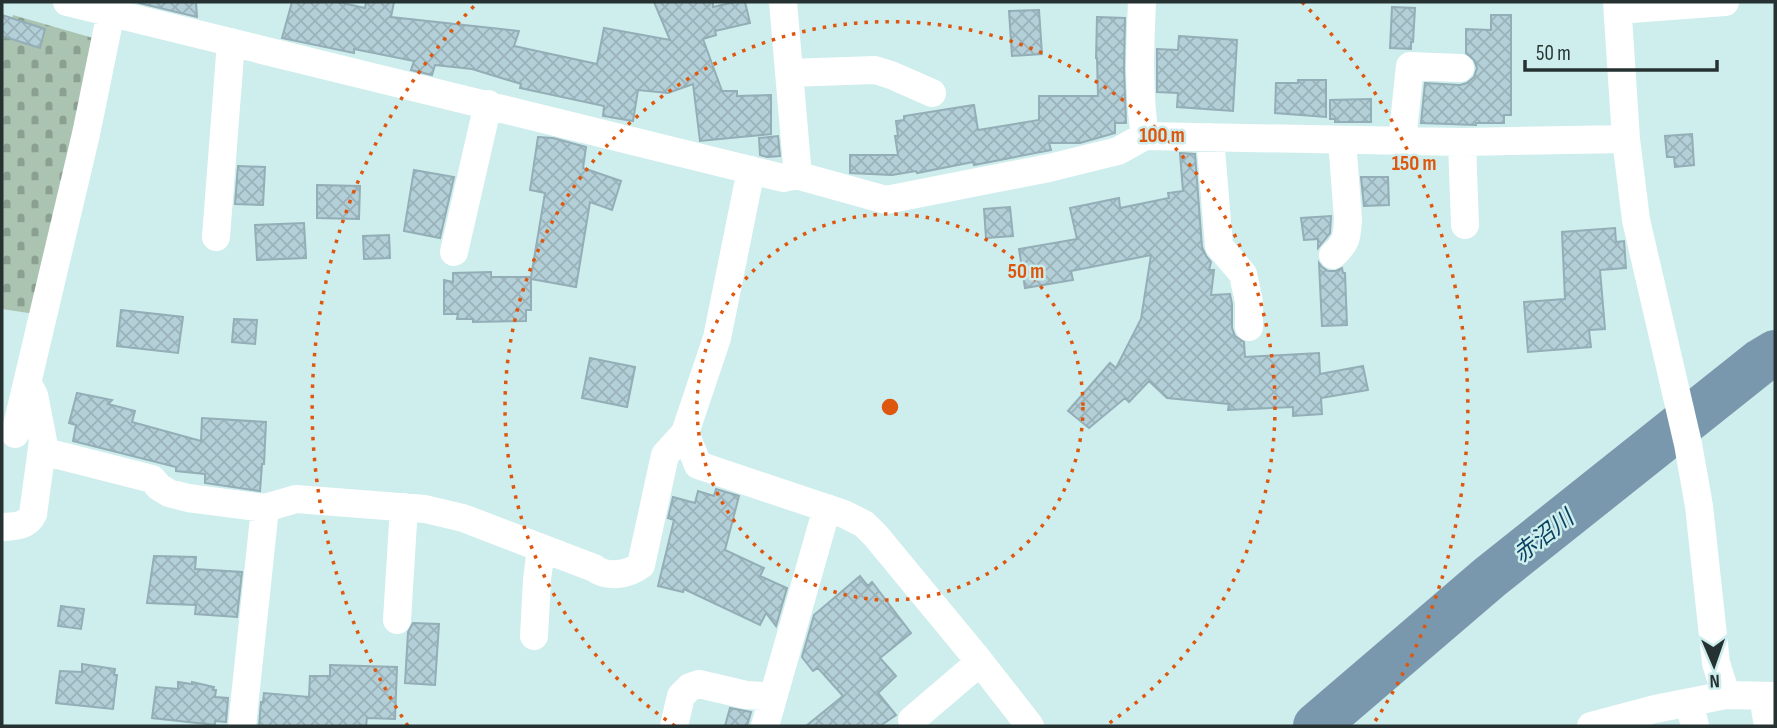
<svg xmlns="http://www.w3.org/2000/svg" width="1777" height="728" font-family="'Sofia Sans Condensed','Noto Sans JP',sans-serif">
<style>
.cemetery{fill:url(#cemetery-stones)}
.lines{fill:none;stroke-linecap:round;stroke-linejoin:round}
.river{stroke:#7a98ad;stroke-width:46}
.building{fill:url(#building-cross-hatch);stroke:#93aeb6;stroke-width:2}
.street{stroke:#fff;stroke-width:28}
.ring{fill:none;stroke:#de570e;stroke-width:3.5;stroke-dasharray:3.5 7}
.labels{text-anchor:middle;stroke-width:5;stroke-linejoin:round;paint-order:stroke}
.water-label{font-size:23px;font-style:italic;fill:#0a4160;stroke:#ceeded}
.centre{fill:#de570e;stroke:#ceeded;stroke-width:3.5}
.ring-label{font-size:21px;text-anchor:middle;font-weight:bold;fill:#de570e;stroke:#ceeded;stroke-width:5;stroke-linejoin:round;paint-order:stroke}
</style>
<defs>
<pattern id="cemetery-stones" width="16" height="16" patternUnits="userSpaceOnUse" patternTransform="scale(1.75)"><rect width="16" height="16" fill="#abc4b1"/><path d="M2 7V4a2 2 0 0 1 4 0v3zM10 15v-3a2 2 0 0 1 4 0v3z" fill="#8ba091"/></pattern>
<pattern id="building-cross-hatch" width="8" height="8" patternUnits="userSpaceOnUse" patternTransform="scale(1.75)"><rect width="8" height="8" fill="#b3cfd7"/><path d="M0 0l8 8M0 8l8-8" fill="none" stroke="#9ab2b9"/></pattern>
</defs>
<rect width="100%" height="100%" fill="#ceeded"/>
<path class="cemetery" d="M 13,15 L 100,40 L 35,314 L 2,309 L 2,42 Z"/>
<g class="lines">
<path class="river" d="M 1316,726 L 1490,577 L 1760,362 L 1775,353"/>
</g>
<path class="building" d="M 139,2 L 196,2 L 197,17 L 139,3 Z
M 292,2 L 338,2 L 365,8 L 366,2 L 394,2 L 391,17 L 519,31 L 514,46 L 597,64 L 604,28 L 670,40 L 654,2 L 713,2 L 713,7 L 735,2 L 745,2 L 750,23 L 715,31 L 716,35 L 703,39 L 722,91 L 737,91 L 737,96 L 771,95 L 771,134 L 700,141 L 693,84 L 668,93 L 638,90 L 633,121 L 603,116 L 604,106 L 520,88 L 521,84 L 472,69 L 435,65 L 432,75 L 411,70 L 414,61 L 354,49 L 354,53 L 282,38 Z
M 1392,7 L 1415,8 L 1413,42 L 1411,42 L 1411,49 L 1390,48 Z
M 1039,10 L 1042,54 L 1012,56 L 1009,11 Z
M 2,15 L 45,29 L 40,48 L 2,36 Z
M 1491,15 L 1511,15 L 1511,115 L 1504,115 L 1504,123 L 1476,123 L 1476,125 L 1421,123 L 1425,83 L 1460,85 L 1467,83 L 1474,77 L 1477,68 L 1474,60 L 1466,53 L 1466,29 L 1491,30 Z
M 1097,17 L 1125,18 L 1124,69 L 1126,123 L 1115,123 L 1115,133 L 1080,143 L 1049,143 L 1051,150 L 974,165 L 973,162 L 917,173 L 916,171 L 892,175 L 850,173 L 850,155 L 898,155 L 895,136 L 898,136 L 896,121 L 904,120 L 904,116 L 974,105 L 978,130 L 1039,120 L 1039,96 L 1098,96 L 1097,58 L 1096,58 Z
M 1179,36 L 1237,40 L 1233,111 L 1177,107 L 1178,93 L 1157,92 L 1157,49 L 1178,50 Z
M 1298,80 L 1326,80 L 1326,117 L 1275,113 L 1276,83 L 1298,83 Z
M 1371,99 L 1371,122 L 1335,122 L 1335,119 L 1330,119 L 1330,100 Z
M 1692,134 L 1694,165 L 1675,167 L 1674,157 L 1667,157 L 1665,136 Z
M 778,136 L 780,156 L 767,157 L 760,155 L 759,138 Z
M 538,137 L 553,138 L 586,147 L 583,168 L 621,181 L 612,210 L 590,202 L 576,287 L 531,279 L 531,310 L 526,310 L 526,321 L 473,322 L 473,319 L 457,319 L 458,314 L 444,314 L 444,280 L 453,282 L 453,273 L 491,272 L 491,277 L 531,277 L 545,193 L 530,190 Z
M 1180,153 L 1195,154 L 1202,247 L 1206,256 L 1211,262 L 1209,270 L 1214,270 L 1211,295 L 1230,294 L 1232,304 L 1232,328 L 1235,336 L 1244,342 L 1245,357 L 1319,353 L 1320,374 L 1363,366 L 1368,390 L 1321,398 L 1322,414 L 1293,416 L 1293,407 L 1228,410 L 1229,404 L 1167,398 L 1149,381 L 1129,402 L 1125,398 L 1089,428 L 1068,411 L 1110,363 L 1116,368 L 1141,319 L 1151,255 L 1071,271 L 1073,280 L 1025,288 L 1019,249 L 1077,239 L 1070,208 L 1119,198 L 1120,208 L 1169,198 L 1168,193 L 1183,191 Z
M 238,166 L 265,167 L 263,205 L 235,204 Z
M 414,170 L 454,177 L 440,238 L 404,231 Z
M 1361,177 L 1388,177 L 1389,205 L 1364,206 Z
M 317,185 L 360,186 L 359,219 L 317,218 Z
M 1010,207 L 1013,236 L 986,238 L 984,209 Z
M 1331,216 L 1330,233 L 1318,248 L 1318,239 L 1304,240 L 1301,218 Z
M 304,223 L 306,258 L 257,260 L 255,225 Z
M 1615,228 L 1616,242 L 1624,241 L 1626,268 L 1600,270 L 1605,329 L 1589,330 L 1591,347 L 1528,352 L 1524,302 L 1565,299 L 1562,232 Z
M 389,235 L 390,258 L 364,259 L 363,236 Z
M 1319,263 L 1322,267 L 1328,271 L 1336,271 L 1342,268 L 1343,273 L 1345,273 L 1347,325 L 1322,326 Z
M 121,310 L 183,317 L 178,353 L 117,346 Z
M 234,319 L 257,320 L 255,344 L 232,342 Z
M 590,358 L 635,367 L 627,407 L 582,398 Z
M 77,393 L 112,400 L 108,404 L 135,411 L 132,422 L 201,441 L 202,418 L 266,422 L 264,464 L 262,464 L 260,491 L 205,483 L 205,474 L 176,471 L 176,467 L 73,441 L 76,425 L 69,423 Z
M 716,489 L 739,496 L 725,550 L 764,568 L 760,576 L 787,588 L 776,626 L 766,613 L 760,625 L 684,589 L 683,592 L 658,586 L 674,520 L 668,518 L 673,497 L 695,503 L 698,491 L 714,496 Z
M 154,556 L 196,557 L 195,569 L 242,572 L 237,617 L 195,614 L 196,605 L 147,603 Z
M 860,576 L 868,586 L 872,582 L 911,633 L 880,658 L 896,676 L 878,693 L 896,715 L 880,726 L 806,726 L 843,696 L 818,668 L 813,671 L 802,657 L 814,615 Z
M 61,606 L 84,609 L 81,629 L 58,626 Z
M 413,623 L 439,624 L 435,685 L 405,683 L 408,632 Z
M 82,664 L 115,669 L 114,675 L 117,675 L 113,709 L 56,703 L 60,671 L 82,672 Z
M 330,665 L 397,667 L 395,719 L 367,718 L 366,726 L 259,726 L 261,702 L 263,702 L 264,693 L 309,697 L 310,676 L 330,676 Z
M 178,682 L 192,684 L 192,682 L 214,687 L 213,690 L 216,690 L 215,697 L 228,698 L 226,722 L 215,721 L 215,725 L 152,718 L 156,687 L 178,689 Z
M 730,708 L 751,712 L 747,726 L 725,726 Z"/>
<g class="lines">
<path class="street" d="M 67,2 L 783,178 L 796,175 L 797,165 L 783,2
M 1142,2 C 1140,46 1138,92 1145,136
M 1617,2 L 1626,139 L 1636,220 L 1688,444 L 1699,506 L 1716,663 L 1726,695
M 1618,10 L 1725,2
M 789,73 L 875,70 L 891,75 L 932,93
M 1210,137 L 1219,246 L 1243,274 L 1249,302 L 1249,327
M 1402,141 L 1410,66 L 1460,68
M 1462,142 L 1465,225
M 751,170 L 717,338 L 685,433 L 698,465 L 844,514 L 864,524 L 876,536 L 980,662 L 1030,726
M 796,175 L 886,200 L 1049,168 L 1118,151 L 1145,136 L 1462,142 L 1626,139
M 216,237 L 231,42
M 454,252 L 488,104
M 1333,255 C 1347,242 1347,237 1348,219 L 1342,140
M 15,434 L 86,134 L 111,12
M 42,451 L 152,479 L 159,487 L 169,493 L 188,498 L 265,508 L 296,499 L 425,509 L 463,518 L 594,568 C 607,578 628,575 641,565 L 665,455 L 685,433
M 2,527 C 14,526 27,527 33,514 L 43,441 L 34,395 L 29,386
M 397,620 L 404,507
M 534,636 L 537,580 L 541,548
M 1763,696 L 1768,726
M 1689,702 L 1695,726
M 912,720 L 980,662
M 242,726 L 265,508
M 674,726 L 681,696 L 690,687 L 699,684 L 746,695 L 766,696 L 774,694
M 765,726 L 827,508
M 1591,726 L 1655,709 L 1726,695 L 1775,696"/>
</g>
<g class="ring">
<circle cx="890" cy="407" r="193"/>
<path d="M675 726A385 385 0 1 1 1105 726"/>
<path d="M408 726A578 578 0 0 1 478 2M1302 2A578 578 0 0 1 1372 726"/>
</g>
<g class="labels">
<g class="water-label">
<text transform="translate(1543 536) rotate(-38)" y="8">赤沼川</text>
</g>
</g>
<circle cx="890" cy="407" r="10" class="centre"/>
<g class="ring-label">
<text x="1162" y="142">100 m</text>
<text x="1414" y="170">150 m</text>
<text x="1026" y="278">50 m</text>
</g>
<rect width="1777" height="728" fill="none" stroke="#263232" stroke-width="7"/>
<g transform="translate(1714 665) rotate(178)" stroke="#ceeded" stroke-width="5" paint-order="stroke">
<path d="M0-5L12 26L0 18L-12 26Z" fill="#263232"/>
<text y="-10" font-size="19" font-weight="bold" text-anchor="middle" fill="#263232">N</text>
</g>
<path d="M1525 60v10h192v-10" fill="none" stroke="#263232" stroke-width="3.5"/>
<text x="1536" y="60" font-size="21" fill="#263232" stroke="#ceeded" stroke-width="5" paint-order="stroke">50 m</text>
</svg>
